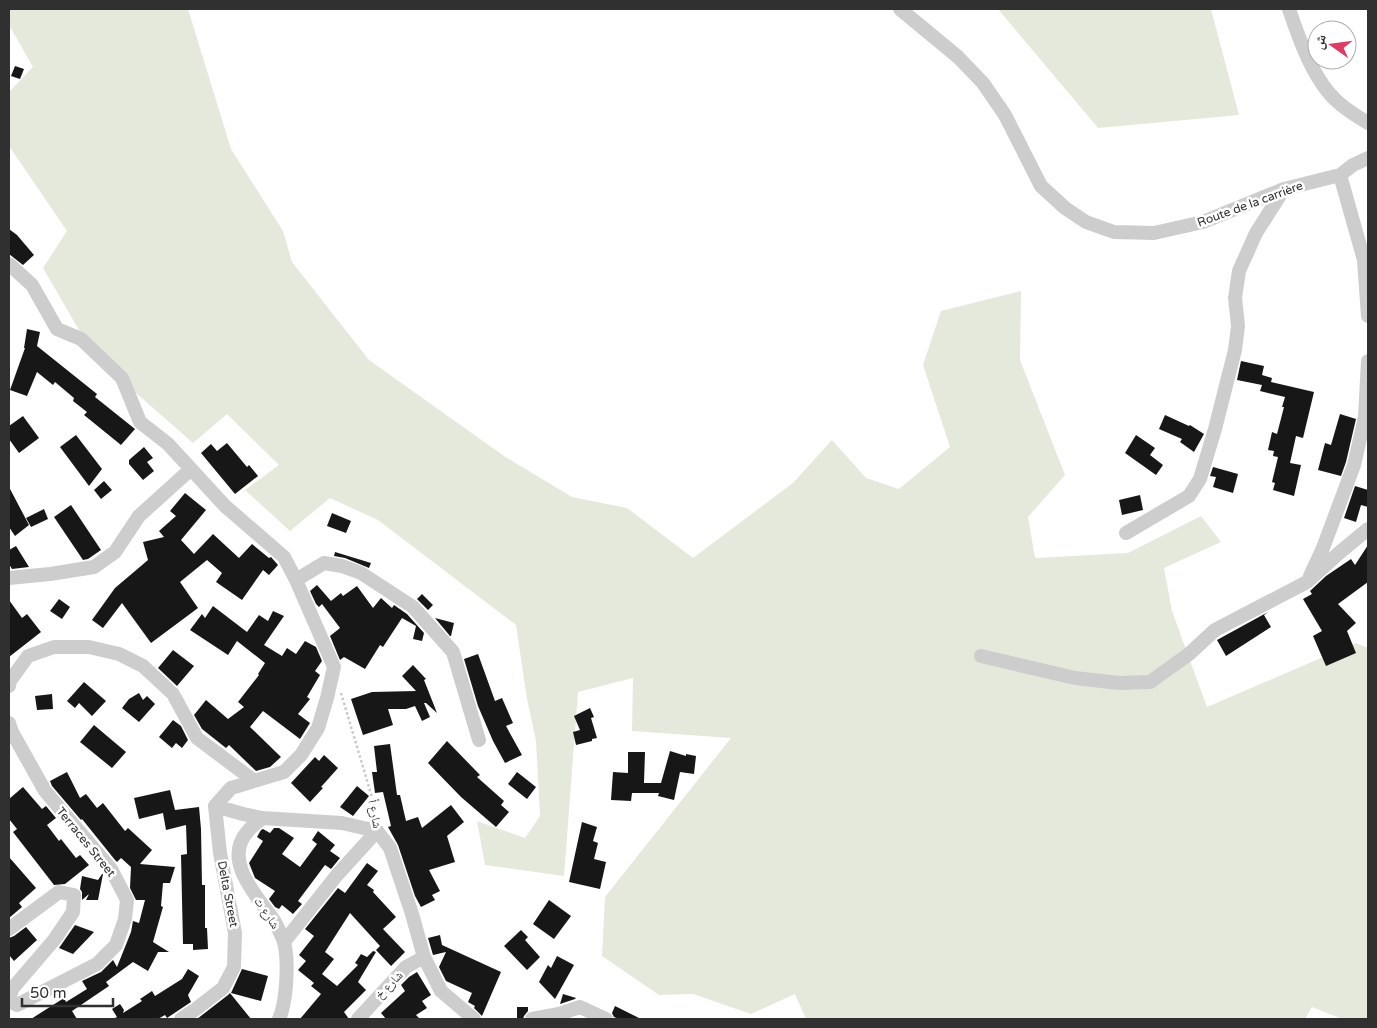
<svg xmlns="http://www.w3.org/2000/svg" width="1377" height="1028" font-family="'Varela Round','Noto Naskh Arabic',sans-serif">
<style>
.green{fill:#e5e9dc}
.building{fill:#171717}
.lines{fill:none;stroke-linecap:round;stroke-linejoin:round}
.path{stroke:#cacaca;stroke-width:2.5;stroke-dasharray:2.5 2.5;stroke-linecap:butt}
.minor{stroke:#cdcdcd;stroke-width:14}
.labels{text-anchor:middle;stroke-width:5;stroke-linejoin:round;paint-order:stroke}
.street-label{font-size:12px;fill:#303030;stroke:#fff}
</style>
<rect width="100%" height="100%" fill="#fff"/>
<path class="green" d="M 9,9 L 188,9 L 231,149 L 283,231 L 292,262 L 369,360 L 504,456 L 572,497 L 627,508 L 693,558 L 793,483 L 832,440 L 866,478 L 899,489 L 950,447 L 923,365 L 941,311 L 1021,291 L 1020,360 L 1065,475 L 1028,517 L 1035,558 L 1128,553 L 1201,516 L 1221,542 L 1164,568 L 1172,611 L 1207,707 L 1356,643 L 1368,648 L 1368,1019 L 1342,1019 L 1312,1007 L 1305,1019 L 806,1019 L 795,994 L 751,1014 L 693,994 L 659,995 L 602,956 L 605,897 L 731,738 L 632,731 L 633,678 L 578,692 L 564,876 L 485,865 L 477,821 L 525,838 L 540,816 L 536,741 L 527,699 L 516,625 L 378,520 L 330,498 L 290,531 L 245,490 L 279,465 L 227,414 L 193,443 L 94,356 L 43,268 L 67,231 L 9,146 L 9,92 L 33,67 L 9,25 Z
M 998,9 L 1211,9 L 1239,115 L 1098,128 Z"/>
<path class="building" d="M 15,66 L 24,69 L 20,79 L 11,76 Z
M 9,229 L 17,235 L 34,255 L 23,265 L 9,254 Z
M 27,329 L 40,332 L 37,346 L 97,394 L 95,397 L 135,429 L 121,445 L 84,415 L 87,412 L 73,401 L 74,398 L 55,382 L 53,385 L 37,372 L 27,396 L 10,390 L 25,348 L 24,348 Z
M 1241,361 L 1264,366 L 1262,375 L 1272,378 L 1271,382 L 1314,392 L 1303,438 L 1296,436 L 1290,463 L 1301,465 L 1294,496 L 1273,490 L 1275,483 L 1272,482 L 1278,457 L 1273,456 L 1274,451 L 1268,450 L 1272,432 L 1277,434 L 1284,407 L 1282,407 L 1285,397 L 1260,391 L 1262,385 L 1237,380 Z
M 1340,414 L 1356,419 L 1346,462 L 1341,476 L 1318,470 L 1325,443 L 1331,445 Z
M 1165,415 L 1189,426 L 1190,425 L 1204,434 L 1194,452 L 1180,442 L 1182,439 L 1159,429 Z
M 23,416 L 39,438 L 19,453 L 9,439 L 9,426 Z
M 76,435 L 102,469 L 89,486 L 60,447 Z
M 1136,435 L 1155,448 L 1150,455 L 1163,465 L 1156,475 L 1125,453 Z
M 227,443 L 247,467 L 249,465 L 258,476 L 235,494 L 201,453 L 211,444 L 217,451 Z
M 144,447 L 153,458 L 147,462 L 154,471 L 143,480 L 129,464 L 129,460 Z
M 1213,467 L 1238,474 L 1233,493 L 1213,487 L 1216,477 L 1210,476 Z
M 104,481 L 112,490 L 101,499 L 94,490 Z
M 1355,486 L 1368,490 L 1368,507 L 1361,505 L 1356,522 L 1344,518 Z
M 9,487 L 29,525 L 15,536 L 9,527 Z
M 185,493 L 206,510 L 181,540 L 194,554 L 213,534 L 239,558 L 252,544 L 269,558 L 271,557 L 278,565 L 269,575 L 263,570 L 242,600 L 216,582 L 222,573 L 207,560 L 180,582 L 198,608 L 151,643 L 122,603 L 103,628 L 92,620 L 115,588 L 148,560 L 143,542 L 164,537 L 159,531 L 176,516 L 170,511 Z
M 1140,495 L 1143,510 L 1122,515 L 1119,500 Z
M 71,505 L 101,550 L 88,559 L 83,560 L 54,517 Z
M 44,509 L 48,519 L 31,527 L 26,518 Z
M 332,513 L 351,521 L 346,533 L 327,526 Z
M 1368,545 L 1368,582 L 1338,604 L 1356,623 L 1347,631 L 1356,653 L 1326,666 L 1313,636 L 1322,631 L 1303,599 L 1312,594 L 1310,591 L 1326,576 L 1351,559 L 1355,565 Z
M 16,546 L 29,567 L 12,569 L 9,564 L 9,550 Z
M 335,552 L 371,563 L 369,568 L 345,558 L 334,556 Z
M 317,585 L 331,601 L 341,593 L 343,596 L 357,586 L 373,608 L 381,598 L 392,608 L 394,605 L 407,614 L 424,633 L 422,641 L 413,639 L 416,626 L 402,618 L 383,647 L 380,645 L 365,669 L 344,657 L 340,660 L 330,636 L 340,628 L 322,604 L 319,607 L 316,604 L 310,591 Z
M 422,594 L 433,605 L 428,610 L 417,599 Z
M 59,599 L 70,607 L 62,619 L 50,611 Z
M 9,600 L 22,618 L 27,614 L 41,632 L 9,657 Z
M 213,606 L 247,632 L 259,615 L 268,621 L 273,611 L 284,616 L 264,645 L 282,656 L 287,648 L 296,654 L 305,641 L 316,647 L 322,661 L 315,671 L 320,675 L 307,697 L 310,699 L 298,714 L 310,723 L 300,739 L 263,711 L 250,727 L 281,757 L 270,767 L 256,771 L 229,745 L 226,748 L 202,729 L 194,715 L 206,700 L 228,719 L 244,707 L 238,702 L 259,675 L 258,674 L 265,663 L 237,641 L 228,655 L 190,630 L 202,614 L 205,618 Z
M 1268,612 L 1264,615 L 1271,627 L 1226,656 L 1217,640 Z
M 435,618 L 454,623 L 451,636 L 450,636 Z
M 173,650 L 194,666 L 177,686 L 158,668 Z
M 478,654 L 495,701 L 502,698 L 513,723 L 506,726 L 522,755 L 505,763 L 493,741 L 478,706 L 464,659 Z
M 413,665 L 426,679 L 424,680 L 437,713 L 426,703 L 424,703 L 430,717 L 422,721 L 415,706 L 406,709 L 388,709 L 393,725 L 363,735 L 351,699 L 372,692 L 416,691 L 402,676 Z
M 84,682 L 106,701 L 92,716 L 79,703 L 75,708 L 67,701 Z
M 139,693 L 143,700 L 147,696 L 155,704 L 139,722 L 122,708 L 129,699 Z
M 52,694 L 53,709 L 37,710 L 35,696 Z
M 590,708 L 594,717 L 591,718 L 597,738 L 592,739 L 592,741 L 576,745 L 573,732 L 580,730 L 574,716 Z
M 173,720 L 181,726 L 188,740 L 182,748 L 176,743 L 172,748 L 159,737 Z
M 94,725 L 126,752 L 112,768 L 80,742 Z
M 447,741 L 480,775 L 477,777 L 504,801 L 501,805 L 509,812 L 496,827 L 461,797 L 428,763 Z
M 390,744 L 397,795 L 400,795 L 406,821 L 418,817 L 422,828 L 451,805 L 464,822 L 447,836 L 455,862 L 429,870 L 440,891 L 432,895 L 435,900 L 421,907 L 415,896 L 398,845 L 388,827 L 391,826 L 383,792 L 375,793 L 372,772 L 377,772 L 374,746 Z
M 670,751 L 686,756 L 686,754 L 696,756 L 694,774 L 680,772 L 674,800 L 658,796 L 659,793 L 632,793 L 631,801 L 611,800 L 613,772 L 628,773 L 628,752 L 645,752 L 644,783 L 661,783 Z
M 324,755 L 338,768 L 321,787 L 323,788 L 310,802 L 291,783 L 315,757 L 319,761 Z
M 67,772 L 80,798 L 86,794 L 97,808 L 103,803 L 125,831 L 128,828 L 152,850 L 140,864 L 175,867 L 170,883 L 163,883 L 161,906 L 163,907 L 153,942 L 169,952 L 158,952 L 148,971 L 133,962 L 106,982 L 109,986 L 72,1011 L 77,1019 L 31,1019 L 64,998 L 66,1002 L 87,989 L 82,981 L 101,972 L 113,960 L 117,967 L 131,932 L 133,921 L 139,923 L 145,900 L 136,900 L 130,888 L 131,867 L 121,858 L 117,862 L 115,860 L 82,819 L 81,820 L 52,786 L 50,781 Z
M 517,772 L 536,787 L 527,799 L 508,784 Z
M 357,786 L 369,796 L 353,816 L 340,807 Z
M 23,787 L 42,809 L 46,806 L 56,818 L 47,825 L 59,841 L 61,839 L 76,858 L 80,855 L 89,865 L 65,884 L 54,885 L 13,832 L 17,829 L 9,819 L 9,799 Z
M 170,790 L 175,810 L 199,807 L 201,829 L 202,885 L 205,885 L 205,928 L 207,928 L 208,949 L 193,950 L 193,944 L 183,944 L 181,855 L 187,854 L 186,825 L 166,830 L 163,813 L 139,819 L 134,798 Z
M 582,822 L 597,827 L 593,841 L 598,843 L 594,859 L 606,862 L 600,889 L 569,882 Z
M 274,828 L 279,828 L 294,838 L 282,854 L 300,867 L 317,844 L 312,840 L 318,831 L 335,845 L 330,851 L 340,858 L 331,869 L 325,865 L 298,901 L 302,904 L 293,914 L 282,905 L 279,909 L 275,907 L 269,899 L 275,891 L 255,878 L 249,863 L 263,841 L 257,837 L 261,830 L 263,829 L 270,833 Z
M 9,857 L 36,888 L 19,903 L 22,907 L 9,918 Z
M 367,863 L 378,871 L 367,885 L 374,890 L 373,892 L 396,917 L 383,929 L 405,952 L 391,966 L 376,950 L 380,946 L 350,913 L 325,952 L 334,959 L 322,974 L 337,986 L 358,965 L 355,963 L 361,954 L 367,957 L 373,951 L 376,952 L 358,982 L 366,990 L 344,1012 L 349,1019 L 300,1019 L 321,994 L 311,986 L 314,983 L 298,970 L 306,961 L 299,955 L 314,936 L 305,929 L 338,888 L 345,893 Z
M 102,874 L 103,874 L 98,900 L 86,900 L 89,894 L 82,900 L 82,892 L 80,889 L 82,876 L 98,880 Z
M 549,900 L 571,916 L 554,939 L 533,924 Z
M 75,925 L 94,932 L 73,954 L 59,948 Z
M 26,927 L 37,940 L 14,961 L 9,955 L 9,938 L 14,936 Z
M 521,930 L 528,937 L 525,940 L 540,957 L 527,970 L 504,946 Z
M 440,935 L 442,945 L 501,972 L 482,1016 L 474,1008 L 475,1006 L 468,1002 L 472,993 L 446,981 L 439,967 L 446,952 L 433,955 L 428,938 Z
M 557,956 L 574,965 L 555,999 L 539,982 L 548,965 L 551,968 Z
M 188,969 L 199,976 L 188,995 L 191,1002 L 167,1018 L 165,1015 L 158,1019 L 113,1019 L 117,1017 L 112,1009 L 120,1004 L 124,1010 L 123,1013 L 142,1001 L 140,999 L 152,991 L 155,996 L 182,979 Z
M 242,969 L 268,976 L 261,1001 L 231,993 Z
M 417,972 L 431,995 L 422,1001 L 427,1008 L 416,1015 L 420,1019 L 386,1019 L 381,1013 L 405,991 L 401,985 L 409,977 Z
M 230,993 L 251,1019 L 197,1019 L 228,995 Z
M 563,994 L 576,998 L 575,999 L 560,1004 Z
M 615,1006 L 641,1019 L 619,1019 L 614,1017 L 612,1013 Z
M 517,1007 L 528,1007 L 528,1011 L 524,1016 L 523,1019 L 517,1019 Z"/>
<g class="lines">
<path class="path" d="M 341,693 L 374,804 L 375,818"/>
<path class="minor" d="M 900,9 L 958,57 L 983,83 L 1005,115 L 1041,186 L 1065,208 L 1086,222 L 1114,232 L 1154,233 L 1203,222 L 1284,189 L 1340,175 L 1353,165 L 1368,158
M 1289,9 C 1299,39 1314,82 1339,103 C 1348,111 1358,117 1368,123
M 1340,175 L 1364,260 L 1368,316
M 9,264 L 32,285 L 57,329 L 81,339 L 122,378 L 140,422 L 168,444 L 225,506 L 284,557 L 296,580 L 334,667 L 327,698 L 318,728 L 301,755 L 284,772 L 231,788 L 215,806 L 243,814 L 262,818 L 342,823 L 377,831
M 1126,533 L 1189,496 L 1200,479 L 1215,429 L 1235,350 L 1238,326 L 1235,298 L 1239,271 L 1256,233 L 1284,189
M 1310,576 L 1323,548 L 1354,465 L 1365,417 L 1368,361
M 9,578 L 50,574 L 94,567 L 115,552 L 139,516 L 191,469
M 296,580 L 324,563 L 342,566 L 361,573 L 413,607 L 453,652 L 479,740
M 981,656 L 1075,678 L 1119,683 L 1150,682 L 1189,654 L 1215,630 L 1307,582 L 1339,553 L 1368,529
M 9,686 L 10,681 L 28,656 L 54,647 L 89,647 L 119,654 L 143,666 L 173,694 L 197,738 L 253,780
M 9,723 L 12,732 L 45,791 L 111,869 L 127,900 L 125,919 L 116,945 L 97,964 L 17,1005 L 9,1001 L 12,989 L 54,940 L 73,912 L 74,895 L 59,892 L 9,929
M 262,818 C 258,822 252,826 248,831 C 222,860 256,895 273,919 C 277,925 280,933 283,939 C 288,953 287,971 286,985 C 285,996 284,1009 279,1019
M 377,831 L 390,848 L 412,914 L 424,957 L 441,991 L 474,1019
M 284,942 L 337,875 L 377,831
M 181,1019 L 196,1009 L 223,988 L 234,967 L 235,933 L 220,853 L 215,806
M 358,1019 L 406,967 L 424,957
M 532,1019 L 559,1014 L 580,1007 L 606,1019"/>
</g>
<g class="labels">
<g class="street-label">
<text transform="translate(1250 204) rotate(-20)" y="4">Route de la carrière</text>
<text transform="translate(375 814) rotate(79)" y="4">شارع أ</text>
<text transform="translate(86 842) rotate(51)" y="4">Terraces Street</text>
<text transform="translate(228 894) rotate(79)" y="4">Delta Street</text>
<text transform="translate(267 913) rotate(56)" y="4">شارع ث</text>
<text transform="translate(389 985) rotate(-46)" y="4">شارع خ</text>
</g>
</g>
<rect width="1377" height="1028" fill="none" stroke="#303030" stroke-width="20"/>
<g transform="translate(1332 45) rotate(284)"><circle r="24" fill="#ffffff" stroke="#acacac"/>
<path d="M0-4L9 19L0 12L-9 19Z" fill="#de3b65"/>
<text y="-8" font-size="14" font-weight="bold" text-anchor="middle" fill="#303030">ش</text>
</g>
<path d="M22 998v8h91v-8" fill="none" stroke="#303030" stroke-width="2.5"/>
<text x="30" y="998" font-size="15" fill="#303030" stroke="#ffffff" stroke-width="4" paint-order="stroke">50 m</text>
</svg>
